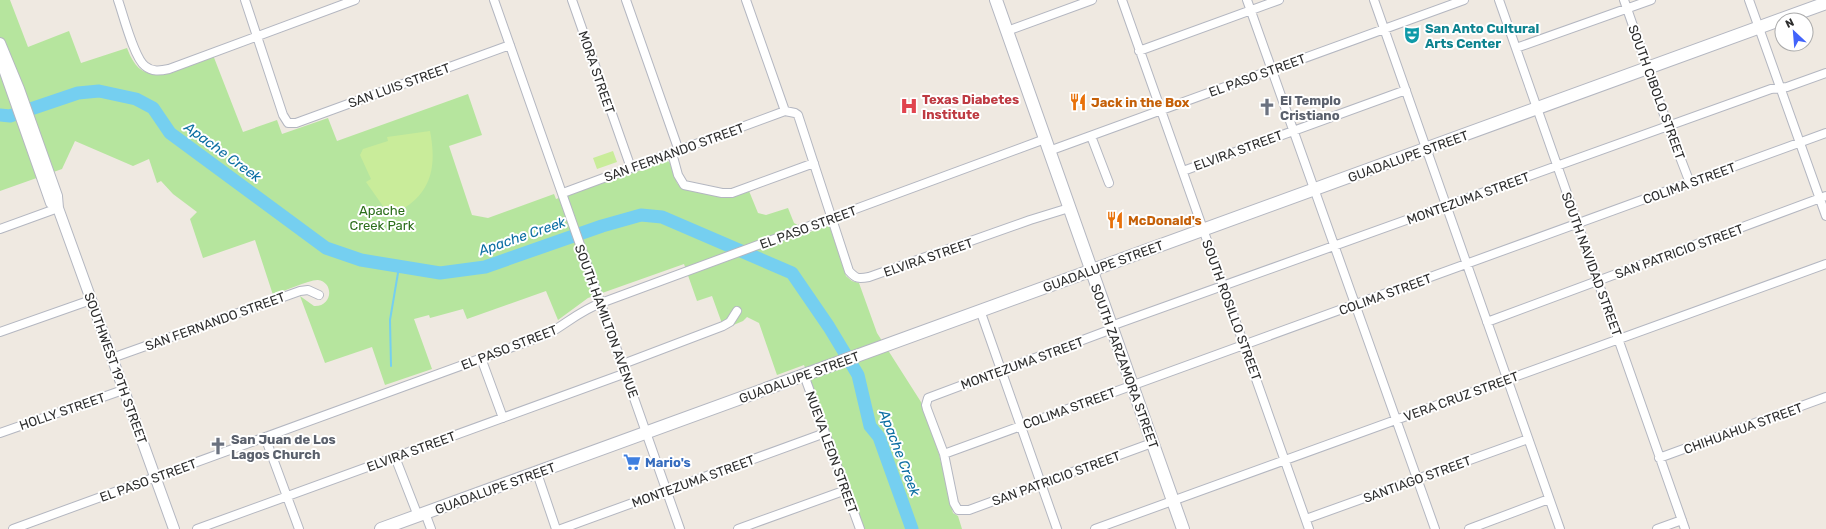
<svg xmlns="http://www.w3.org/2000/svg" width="1826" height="529" font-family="Rubik,sans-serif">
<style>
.green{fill:#b6e59e}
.pitch{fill:#c9ec9a}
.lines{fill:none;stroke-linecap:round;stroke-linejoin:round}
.stream{stroke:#75cff0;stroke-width:2}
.river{stroke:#75cff0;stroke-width:13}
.minor-casing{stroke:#b4b7c1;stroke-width:10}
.tertiary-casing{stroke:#b4b7c1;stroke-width:12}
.secondary-casing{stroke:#b4b7c1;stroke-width:14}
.minor{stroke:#fff;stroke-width:8}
.tertiary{stroke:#fff;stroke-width:10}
.secondary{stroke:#fff;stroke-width:12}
.labels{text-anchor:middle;stroke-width:4;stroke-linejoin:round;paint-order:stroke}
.culture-label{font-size:13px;font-weight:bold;fill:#0d838f;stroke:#fff;text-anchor:start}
.street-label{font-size:13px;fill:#2e2e2e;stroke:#fff}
.health-label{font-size:13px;font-weight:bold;fill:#be3a42;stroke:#fff;text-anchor:start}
.worship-label{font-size:13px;font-weight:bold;fill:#5b616d;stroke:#fff;text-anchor:start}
.food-label{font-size:13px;font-weight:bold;fill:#c56008;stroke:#fff;text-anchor:start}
.park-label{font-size:13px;fill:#2c6e1b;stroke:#fff}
.shop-label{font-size:13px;font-weight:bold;fill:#366cbe;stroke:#fff;text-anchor:start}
.water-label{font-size:14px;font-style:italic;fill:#0d6fa3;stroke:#fff}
</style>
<rect width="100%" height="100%" fill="#efe9e1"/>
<path class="green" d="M 0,0 L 10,0 L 28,47 L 69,31 L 81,63 L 127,48 C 138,77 151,77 178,68 C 189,63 201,59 213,55 L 243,132 L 277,120 L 282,134 L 328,118 L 337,141 L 468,94 L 482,135 L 449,146 L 472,215 L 488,218 L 554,194 L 556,199 L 668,161 L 670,163 L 677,183 L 681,188 L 723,197 L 730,197 L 749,191 L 758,213 L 766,215 L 788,208 L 794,223 L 810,232 L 826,226 L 830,227 L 846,276 L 852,281 L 859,283 L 877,333 L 921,402 L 939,454 L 953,513 L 958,516 L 962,529 L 864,529 L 804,365 L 777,375 L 759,323 L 747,317 L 743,321 L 724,329 L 712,296 L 697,301 L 684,264 L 588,298 L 558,320 L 546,291 L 467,319 L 463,309 L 430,318 L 429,315 L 414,319 L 432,369 L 385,385 L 372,347 L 325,363 L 300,296 L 314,306 C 333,307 334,282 318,280 C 311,279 282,292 273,295 L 255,240 L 203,258 L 190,219 L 197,212 L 173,194 L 161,181 L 157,183 L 149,159 L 133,166 L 75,141 L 62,169 L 0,191 Z"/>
<path class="pitch" d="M 430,131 C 438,172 429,198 390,216 L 366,182 L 371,179 L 360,155 L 363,149 L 388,141 L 387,137 Z
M 613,151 L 617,162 L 597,169 L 593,158 Z"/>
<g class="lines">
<path class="stream" d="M 391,366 L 390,320 L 399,267"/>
<path class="river" d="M 0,115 L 10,116 L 78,93 L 99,91 L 136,99 L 153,108 L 170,133 L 326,248 L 361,260 L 440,273 L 485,267 L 602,226 L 641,215 L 662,217 L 792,273 L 829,327 L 858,375 L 870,426 L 879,437 L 912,529"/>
<g class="minor-casing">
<path id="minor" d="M 118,0 C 123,14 134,58 145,66 C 152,72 160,71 169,69 L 355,0
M 245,0 L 283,115 L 288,123 L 296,123 L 510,45
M 494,0 L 680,529
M 572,0 L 631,168
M 626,0 L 679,151
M 746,0 L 785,111
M 1122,0 L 1309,529
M 1247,0 L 1435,529
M 1374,0 L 1560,529
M 1499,0 L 1685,529
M 1624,0 L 1668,126 L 1690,183
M 1749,0 L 1826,216
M 1007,31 L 1092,0
M 1516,48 L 1651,0
M 1139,51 L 1279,0
M 1091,136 L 1109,183
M 1049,151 L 1464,0
M 672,153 L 678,175 L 684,185 L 722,193 L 732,193 L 814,163
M 1183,171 L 1406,90
M 563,193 L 785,111 L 795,113 L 798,115 L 849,271 C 856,279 859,279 869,277 L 1030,220 L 1069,208
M 0,229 L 58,208
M 980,310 L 1057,529
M 1487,322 L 1826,196
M 1111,326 L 1771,89 L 1787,87 L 1826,73
M 1112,329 L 928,398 L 926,405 L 927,409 L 944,454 L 954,503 L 958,510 L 969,510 L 1152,443
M 0,332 L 91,300
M 112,358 L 300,291 L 308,290 L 319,295
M 481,358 L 503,418
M 623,364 L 723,326 L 730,322 L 737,311
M 804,375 L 860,529
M 0,433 L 123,390
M 265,437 L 299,529
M 944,454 L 1826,133
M 395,457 L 418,516
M 1659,458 L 1826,397
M 537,473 L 556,529
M 425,513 L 431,529
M 1306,519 L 1528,439
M 13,529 L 548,334 C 566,324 581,310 601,303 L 1045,139
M 197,529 L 626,373
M 561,529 L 825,433
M 738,529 L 846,490
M 1095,529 L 1826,264
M 1469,529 L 1549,499
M 1657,529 L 1682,520"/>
</g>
<g class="tertiary-casing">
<path id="tertiary" d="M 0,43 L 19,89 L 57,196 L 58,208 L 174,529
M 0,58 L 51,203 L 58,208"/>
</g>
<g class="secondary-casing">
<path id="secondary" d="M 996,0 L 1183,529
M 381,529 L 1826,3"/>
</g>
<use href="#minor" class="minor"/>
<use href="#tertiary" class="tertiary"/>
<use href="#secondary" class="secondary"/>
</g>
<defs>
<g id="theatre-bare" transform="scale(1.38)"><path d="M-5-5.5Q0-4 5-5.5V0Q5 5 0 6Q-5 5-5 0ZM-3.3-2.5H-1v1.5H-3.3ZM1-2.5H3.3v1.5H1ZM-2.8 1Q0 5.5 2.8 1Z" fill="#0f9aa8" stroke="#fff" stroke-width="2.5" paint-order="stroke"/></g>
<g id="restaurant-bare" transform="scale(1.38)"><path d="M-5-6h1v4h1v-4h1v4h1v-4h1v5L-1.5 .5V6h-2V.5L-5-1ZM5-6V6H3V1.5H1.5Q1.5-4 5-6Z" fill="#e8710a" stroke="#fff" stroke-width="2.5" paint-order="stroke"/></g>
<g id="hospital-bare" transform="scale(1.38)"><path d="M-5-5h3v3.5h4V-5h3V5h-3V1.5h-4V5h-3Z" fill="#e0444e" stroke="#fff" stroke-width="2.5" paint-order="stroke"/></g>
<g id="church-bare" transform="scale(1.38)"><path d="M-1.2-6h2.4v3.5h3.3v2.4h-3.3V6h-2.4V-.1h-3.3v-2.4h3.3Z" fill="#6b7280" stroke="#fff" stroke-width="2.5" paint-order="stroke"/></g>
<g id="supermarket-bare" transform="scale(1.38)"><path d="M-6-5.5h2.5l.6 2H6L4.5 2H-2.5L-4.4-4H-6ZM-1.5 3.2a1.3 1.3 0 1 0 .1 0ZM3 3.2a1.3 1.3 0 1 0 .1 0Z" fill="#3f7fe0" stroke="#fff" stroke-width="2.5" paint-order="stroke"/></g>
</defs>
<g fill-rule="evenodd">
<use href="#theatre-bare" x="1412" y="35"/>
<use href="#restaurant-bare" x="1078" y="102"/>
<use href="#hospital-bare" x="909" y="106"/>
<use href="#church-bare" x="1267" y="107"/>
<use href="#restaurant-bare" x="1115" y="220"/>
<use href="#church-bare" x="218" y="446"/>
<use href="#supermarket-bare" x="632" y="462"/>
</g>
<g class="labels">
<g class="culture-label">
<text x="1425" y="33">San Anto Cultural<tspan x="1425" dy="15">Arts Center</tspan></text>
</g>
<g class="street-label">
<text transform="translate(597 72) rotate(71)" y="5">MORA STREET</text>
<text transform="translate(1257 75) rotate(-20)" y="5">EL PASO STREET</text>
<text transform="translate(399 85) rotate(-20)" y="5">SAN LUIS STREET</text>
<text transform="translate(1657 92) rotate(70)" y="5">SOUTH CIBOLO STREET</text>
<text transform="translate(1238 150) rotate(-20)" y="5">ELVIRA STREET</text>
<text transform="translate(674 152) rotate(-20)" y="5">SAN FERNANDO STREET</text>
<text transform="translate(1408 156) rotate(-20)" y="5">GUADALUPE STREET</text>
<text transform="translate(1689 183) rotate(-20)" y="5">COLIMA STREET</text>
<text transform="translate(1468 198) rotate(-20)" y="5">MONTEZUMA STREET</text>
<text transform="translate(808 227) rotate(-20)" y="5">EL PASO STREET</text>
<text transform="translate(1679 251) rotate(-20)" y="5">SAN PATRICIO STREET</text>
<text transform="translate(928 257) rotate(-19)" y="5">ELVIRA STREET</text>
<text transform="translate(1592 264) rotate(70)" y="5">SOUTH NAVIDAD STREET</text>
<text transform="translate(1103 266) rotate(-20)" y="5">GUADALUPE STREET</text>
<text transform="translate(1385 294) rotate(-20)" y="5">COLIMA STREET</text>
<text transform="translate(1232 310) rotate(70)" y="5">SOUTH ROSILLO STREET</text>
<text transform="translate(215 321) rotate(-20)" y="5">SAN FERNANDO STREET</text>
<text transform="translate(607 321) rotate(70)" y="5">SOUTH HAMILTON AVENUE</text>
<text transform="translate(509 347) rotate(-21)" y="5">EL PASO STREET</text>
<text transform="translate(1022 363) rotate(-20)" y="5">MONTEZUMA STREET</text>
<text transform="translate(1125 366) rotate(70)" y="5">SOUTH ZARZAMORA STREET</text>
<text transform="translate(116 368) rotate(70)" y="5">SOUTHWEST 19TH STREET</text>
<text transform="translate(799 377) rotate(-20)" y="5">GUADALUPE STREET</text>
<text transform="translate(1461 396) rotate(-20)" y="5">VERA CRUZ STREET</text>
<text transform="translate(1069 408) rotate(-20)" y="5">COLIMA STREET</text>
<text transform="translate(62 411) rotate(-19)" y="5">HOLLY STREET</text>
<text transform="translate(1743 428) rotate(-20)" y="5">CHIHUAHUA STREET</text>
<text transform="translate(411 451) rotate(-20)" y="5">ELVIRA STREET</text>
<text transform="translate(832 452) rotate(70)" y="5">NUEVA LEON STREET</text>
<text transform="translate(1056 478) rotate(-20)" y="5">SAN PATRICIO STREET</text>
<text transform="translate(1417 479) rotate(-20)" y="5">SANTIAGO STREET</text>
<text transform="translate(148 480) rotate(-20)" y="5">EL PASO STREET</text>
<text transform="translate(693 481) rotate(-20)" y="5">MONTEZUMA STREET</text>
<text transform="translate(495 488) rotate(-20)" y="5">GUADALUPE STREET</text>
</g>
<g class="health-label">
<text x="922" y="104">Texas Diabetes<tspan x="922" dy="15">Institute</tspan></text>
</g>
<g class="worship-label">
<text x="1280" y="105">El Templo<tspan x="1280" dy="15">Cristiano</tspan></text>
<text x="231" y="444">San Juan de Los<tspan x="231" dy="15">Lagos Church</tspan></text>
</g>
<g class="food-label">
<text x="1091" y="107">Jack in the Box</text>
<text x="1128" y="225">McDonald's</text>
</g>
<g class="park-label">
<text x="382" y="215">Apache<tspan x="382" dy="15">Creek Park</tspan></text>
</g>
<g class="shop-label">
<text x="645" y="467">Mario's</text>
</g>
<g class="water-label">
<text transform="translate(223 152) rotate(36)" y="5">Apache Creek</text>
<text transform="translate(522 236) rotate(-19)" y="5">Apache Creek</text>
<text transform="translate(900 453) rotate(69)" y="5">Apache Creek</text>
</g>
</g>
<g transform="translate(1794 32) rotate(334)"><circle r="19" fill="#ffffff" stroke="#ababab"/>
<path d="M0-3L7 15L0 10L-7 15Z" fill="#4264fb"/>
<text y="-6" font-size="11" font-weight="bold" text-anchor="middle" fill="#2e2e2e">N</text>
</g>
</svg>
